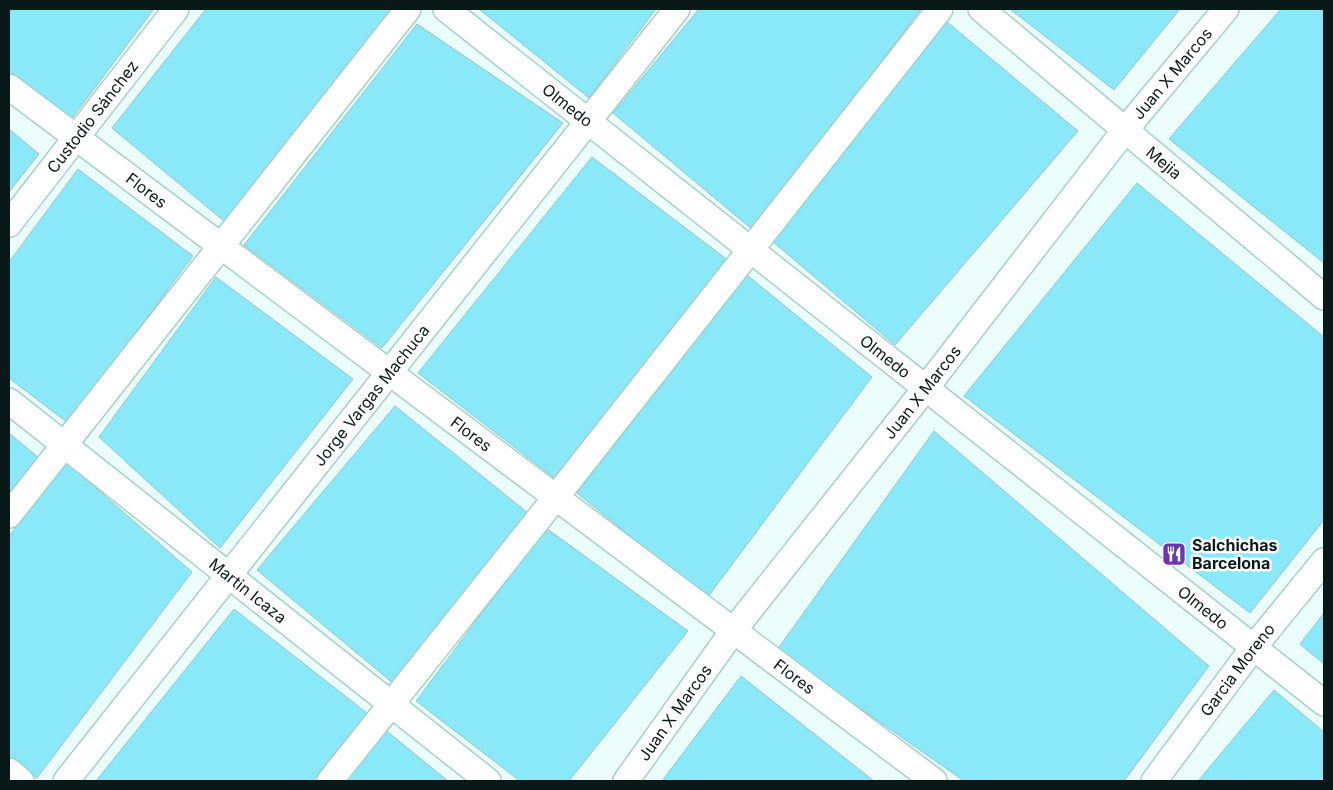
<svg xmlns="http://www.w3.org/2000/svg" width="1333" height="790" font-family="Inter,sans-serif">
<style>
.building{fill:#89e9f8;stroke:#99c3cb}
.lines{fill:none;stroke-linecap:round;stroke-linejoin:round}
.street-casing{stroke:#a5d0ca;stroke-width:28}
.street{stroke:#fff;stroke-width:25}
.labels{text-anchor:middle;stroke-width:5;stroke-linejoin:round;paint-order:stroke}
.street-label{font-size:16px;fill:#081917;stroke:#fff}
.poi-label{font-size:16px;font-weight:bold;fill:#081917;stroke:#fff;text-anchor:start}
</style>
<rect width="100%" height="100%" fill="#ecfefb"/>
<path class="building" d="M 9,9 L 154,9 L 70,121 L 9,76 Z
M 206,9 L 394,9 L 224,221 L 112,128 Z
M 479,9 L 656,9 L 589,98 Z
M 699,9 L 921,9 L 753,230 L 613,113 Z
M 1010,9 L 1180,9 L 1114,90 Z
M 1281,9 L 1324,9 L 1324,263 L 1169,139 Z
M 946,21 L 1078,131 L 895,345 L 772,241 Z
M 417,24 L 563,123 L 382,348 L 244,245 Z
M 9,129 L 39,154 L 9,192 Z
M 592,157 L 729,261 L 557,480 L 418,373 Z
M 78,169 L 193,256 L 68,423 L 9,378 L 9,262 Z
M 1137,183 L 1324,337 L 1324,520 L 1250,613 L 964,396 Z
M 747,275 L 872,377 L 707,598 L 577,493 Z
M 216,277 L 353,379 L 220,548 L 99,437 Z
M 395,406 L 528,513 L 394,684 L 257,570 Z
M 934,431 L 1209,666 L 1124,781 L 964,781 L 777,650 Z
M 9,433 L 39,458 L 9,497 Z
M 65,461 L 192,572 L 37,778 L 9,756 L 9,536 Z
M 546,528 L 688,631 L 569,781 L 520,781 L 416,701 Z
M 234,609 L 367,713 L 313,781 L 96,781 Z
M 1324,613 L 1324,664 L 1300,644 Z
M 741,676 L 874,781 L 662,781 Z
M 1274,690 L 1324,732 L 1324,781 L 1198,781 Z
M 383,728 L 448,781 L 342,781 Z"/>
<g class="lines">
<g class="street-casing">
<g id="street">
<path id="s1" d="M 446,9 L 1324,703"/>
<path id="s2" d="M 981,9 L 1324,297"/>
<path id="s3" d="M 9,87 L 934,781"/>
<path id="s4" d="M 9,224 L 176,9"/>
<path id="s5" d="M 9,401 L 488,781"/>
<path d="M 9,515 L 408,9"/>
<path d="M 9,771 L 21,781"/>
<path id="s6" d="M 66,781 L 677,9"/>
<path d="M 330,781 L 556,497 L 940,9"/>
<path id="s7" d="M 626,781 L 733,631 L 925,389 L 1125,130 L 1226,9"/>
<path id="s8" d="M 1154,781 L 1253,648 L 1324,561"/>
</g>
</g>
<use href="#street" class="street"/>
</g>
<defs>
<g id="restaurant-square" transform="scale(1.25)"><rect x="-9" y="-9" width="18" height="18" rx="4" fill="#6938af" stroke="#fff"/><path d="M-5-6h1v4h1v-4h1v4h1v-4h1v5L-1.5 .5V6h-2V.5L-5-1ZM5-6V6H3V1.5H1.5Q1.5-4 5-6Z" fill="#fff"/></g>
</defs>
<g fill-rule="evenodd">
<use href="#restaurant-square" x="1174" y="554"/>
</g>
<g class="labels">
<g class="street-label">
<text dy="6" stroke="none"><textPath href="#s7" startOffset="894">Juan X Marcos</textPath></text>
<text dy="6" stroke="none"><textPath href="#s1" startOffset="155">Olmedo</textPath></text>
<text dy="6" stroke="none"><textPath href="#s4" startOffset="136">Custodio Sánchez</textPath></text>
<text dy="6" stroke="none"><textPath href="#s2" startOffset="239">Mejia</textPath></text>
<text dy="6" stroke="none"><textPath href="#s3" startOffset="172">Flores</textPath></text>
<text dy="6" stroke="none"><textPath href="#s1" startOffset="560">Olmedo</textPath></text>
<text dy="6" stroke="none"><textPath href="#s7" startOffset="489">Juan X Marcos</textPath></text>
<text dy="6" stroke="none"><textPath href="#s6" startOffset="492">Jorge Vargas Machuca</textPath></text>
<text dy="6" stroke="none"><textPath href="#s3" startOffset="578">Flores</textPath></text>
<text dy="6" stroke="none"><textPath href="#s5" startOffset="305">Martin Icaza</textPath></text>
<text dy="6" stroke="none"><textPath href="#s1" startOffset="965">Olmedo</textPath></text>
<text dy="6" stroke="none"><textPath href="#s8" startOffset="139">Garcia Moreno</textPath></text>
<text dy="6" stroke="none"><textPath href="#s3" startOffset="982">Flores</textPath></text>
<text dy="6" stroke="none"><textPath href="#s7" startOffset="84">Juan X Marcos</textPath></text>
</g>
<g class="poi-label">
<text x="1192" y="551">Salchichas<tspan x="1192" dy="18">Barcelona</tspan></text>
</g>
</g>
<rect width="1333" height="790" fill="none" stroke="#081917" stroke-width="20"/>
</svg>
